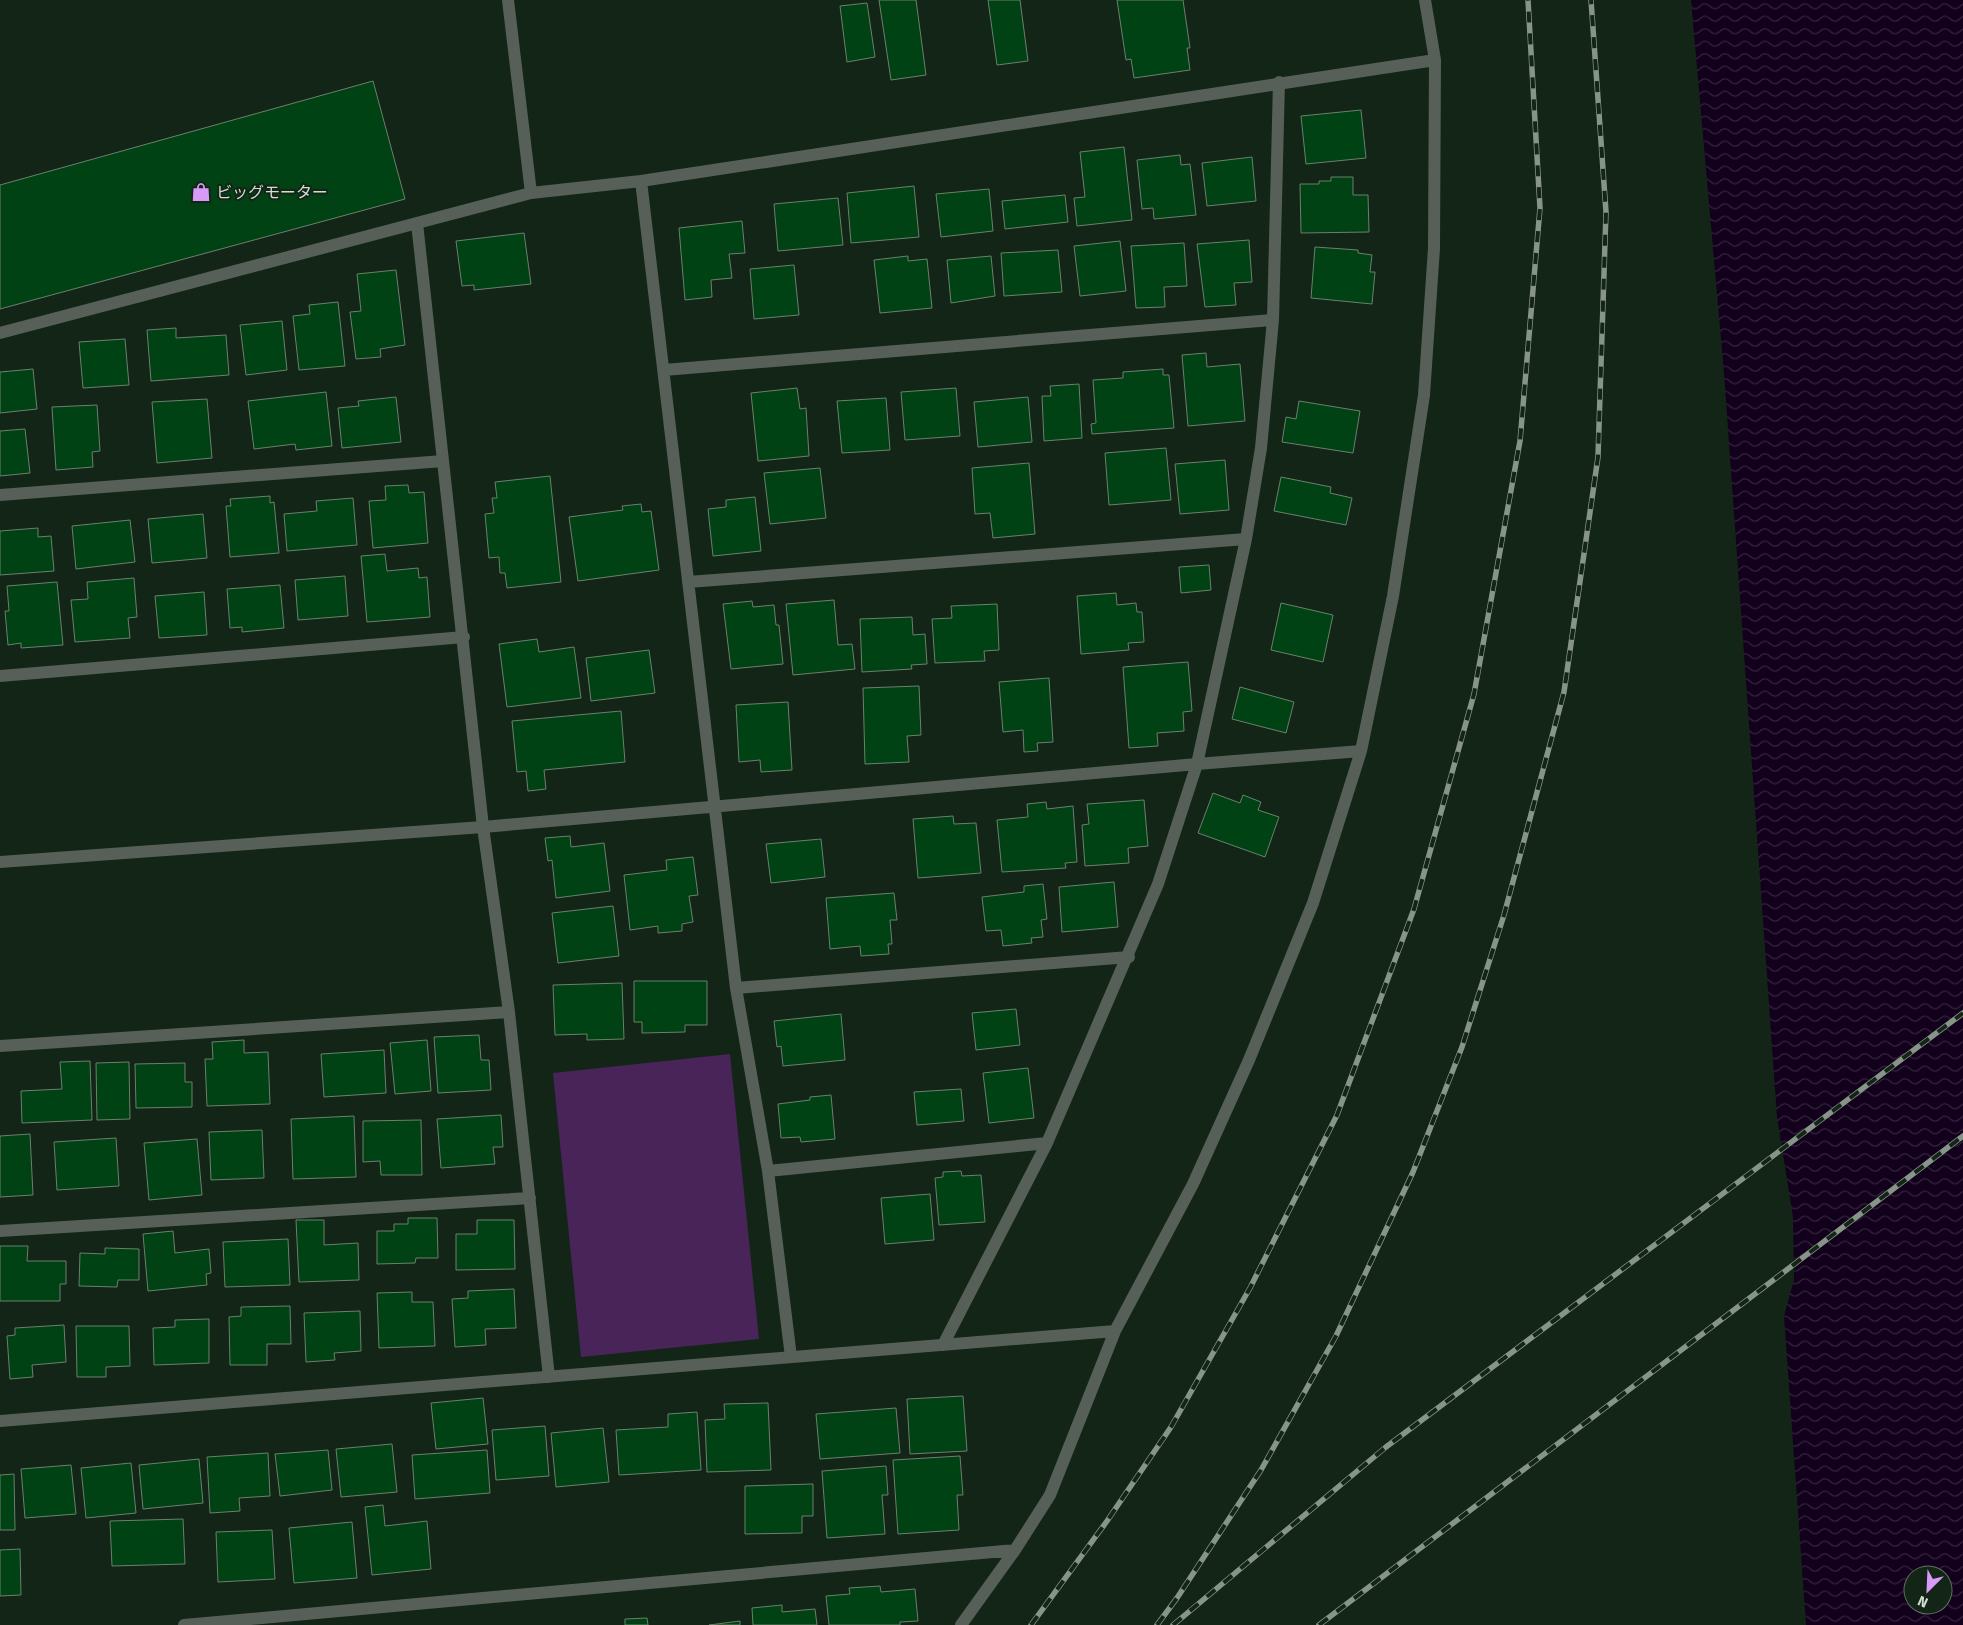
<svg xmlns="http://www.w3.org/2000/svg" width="1963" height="1625" font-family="'Fira Sans','Noto Sans JP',sans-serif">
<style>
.park{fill:#482459}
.water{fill:url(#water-waves);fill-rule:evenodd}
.building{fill:#004213;stroke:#6b806d}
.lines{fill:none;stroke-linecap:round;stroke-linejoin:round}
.minor{stroke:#576058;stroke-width:12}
.rail-casing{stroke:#879588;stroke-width:5.5}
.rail{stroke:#132516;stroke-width:4;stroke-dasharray:11;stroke-linecap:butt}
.labels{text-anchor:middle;stroke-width:4;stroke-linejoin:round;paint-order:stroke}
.poi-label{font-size:16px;fill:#d1ddd2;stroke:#132516;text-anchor:start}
</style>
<defs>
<pattern id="water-waves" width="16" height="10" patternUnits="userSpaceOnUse" patternTransform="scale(1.25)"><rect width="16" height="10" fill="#12001c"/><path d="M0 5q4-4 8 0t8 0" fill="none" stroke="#33253c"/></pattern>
</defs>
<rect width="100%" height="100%" fill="#132516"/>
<path class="park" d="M 730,1054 L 759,1339 L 581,1357 L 553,1073 Z"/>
<path class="water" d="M 1691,0 L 1963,0 L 1963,1625 L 1806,1625 L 1784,1316 L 1794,1280 L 1793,1217 L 1777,1117 L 1724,373 ZM 1913,1575 L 1943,1575 L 1943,1605 L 1913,1605 Z"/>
<path class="building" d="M 879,0 L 916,0 L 926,75 L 891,80 Z
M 988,0 L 1020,0 L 1028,61 L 997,65 Z
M 1117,0 L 1183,0 L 1190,48 L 1187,48 L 1190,70 L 1134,78 L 1131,59 L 1126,60 Z
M 867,3 L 875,57 L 847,62 L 840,6 Z
M 373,81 L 405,199 L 0,309 L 0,185 Z
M 1361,110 L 1366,158 L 1306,164 L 1301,116 Z
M 1124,147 L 1132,220 L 1077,226 L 1074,198 L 1085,197 L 1080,152 Z
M 1180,155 L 1181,165 L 1190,164 L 1196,215 L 1154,219 L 1153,208 L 1142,209 L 1137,160 Z
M 1252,157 L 1256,201 L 1207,206 L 1202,163 Z
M 1331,177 L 1353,177 L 1353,195 L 1368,195 L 1369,232 L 1301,233 L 1300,184 L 1319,184 L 1319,181 L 1331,181 Z
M 914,186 L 919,237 L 851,243 L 847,193 Z
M 989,189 L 993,231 L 941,237 L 936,194 Z
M 1065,195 L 1068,222 L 1005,229 L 1002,201 Z
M 838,198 L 843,245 L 778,251 L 774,204 Z
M 742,221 L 745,253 L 729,254 L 732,278 L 711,280 L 712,297 L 685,300 L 679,228 Z
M 524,233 L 531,284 L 474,290 L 474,285 L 462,286 L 456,241 Z
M 1249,240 L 1252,282 L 1234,283 L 1236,305 L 1205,307 L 1197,244 Z
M 1120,241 L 1126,291 L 1080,296 L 1074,246 Z
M 1184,243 L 1187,286 L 1164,287 L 1165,307 L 1136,308 L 1131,246 Z
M 1315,247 L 1358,250 L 1358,253 L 1372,255 L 1370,272 L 1375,272 L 1372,304 L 1311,298 Z
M 1058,250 L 1062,292 L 1004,296 L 1001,253 Z
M 908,256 L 908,261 L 927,259 L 932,308 L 880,313 L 874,260 Z
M 991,256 L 995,296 L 951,303 L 947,260 Z
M 794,265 L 799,315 L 754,319 L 750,269 Z
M 396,270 L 405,345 L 380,349 L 381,357 L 356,359 L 350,312 L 361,311 L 357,274 Z
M 338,302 L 345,366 L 299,370 L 293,316 L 310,314 L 309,305 Z
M 282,321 L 287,370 L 246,375 L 240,325 Z
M 176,328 L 176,338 L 226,335 L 229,375 L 151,381 L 147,330 Z
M 125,339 L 129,385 L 83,388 L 79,342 Z
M 1206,353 L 1207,367 L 1240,364 L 1245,421 L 1188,426 L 1182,355 Z
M 33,369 L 37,409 L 0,413 L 0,372 Z
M 1163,369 L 1163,375 L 1169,375 L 1174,428 L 1092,434 L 1091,424 L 1096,423 L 1093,380 L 1123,378 L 1123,372 Z
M 1079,384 L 1082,438 L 1044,441 L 1042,396 L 1051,396 L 1050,386 Z
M 797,388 L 800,409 L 806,408 L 809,456 L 758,461 L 751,393 Z
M 956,388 L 960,436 L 905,440 L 901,392 Z
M 326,392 L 332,446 L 296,450 L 295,444 L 254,449 L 248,401 Z
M 396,397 L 401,442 L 342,448 L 338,408 L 359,406 L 358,401 Z
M 1028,397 L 1032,442 L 978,447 L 974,402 Z
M 886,398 L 890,450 L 842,453 L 837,401 Z
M 207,399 L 212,458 L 157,463 L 152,402 Z
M 1299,401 L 1360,411 L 1353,453 L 1282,442 L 1286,417 L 1296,419 Z
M 97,405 L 100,451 L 92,452 L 93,467 L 56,470 L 52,407 Z
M 25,429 L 30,473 L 0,476 L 0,431 Z
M 1166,448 L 1171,500 L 1109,505 L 1105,453 Z
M 1225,460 L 1229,510 L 1180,514 L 1175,464 Z
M 1029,463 L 1035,534 L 993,538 L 990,513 L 975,514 L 972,468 Z
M 820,468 L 826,518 L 770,524 L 764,473 Z
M 550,476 L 561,582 L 507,588 L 505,573 L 500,573 L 499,557 L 489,558 L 485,514 L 494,513 L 492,498 L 497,498 L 495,482 Z
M 1281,477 L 1331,487 L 1330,493 L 1352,498 L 1346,525 L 1274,511 Z
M 408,485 L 409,493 L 424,492 L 428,543 L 373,548 L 369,501 L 386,500 L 385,486 Z
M 270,496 L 270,503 L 274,502 L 279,553 L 230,557 L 226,506 L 231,506 L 230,499 Z
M 755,497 L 761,551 L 713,556 L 708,509 L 726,507 L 726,500 Z
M 353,498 L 357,545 L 287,551 L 284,514 L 317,511 L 316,501 Z
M 641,504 L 642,512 L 651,511 L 659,570 L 578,581 L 569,517 L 623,510 L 622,506 Z
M 203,514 L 207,558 L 152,563 L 148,519 Z
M 130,520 L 135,562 L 76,569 L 72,526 Z
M 38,528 L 38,537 L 51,536 L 54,571 L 0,575 L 0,531 Z
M 385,554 L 387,571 L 418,568 L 419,578 L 427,577 L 430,617 L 367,622 L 361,556 Z
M 1209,565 L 1211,590 L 1181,593 L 1179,567 Z
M 345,576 L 348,616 L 298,620 L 295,580 Z
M 134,578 L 137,617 L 128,618 L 130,638 L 75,642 L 71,600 L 88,599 L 87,582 Z
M 57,582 L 63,645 L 21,648 L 21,643 L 8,645 L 5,611 L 9,611 L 7,586 Z
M 280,585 L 284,628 L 242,632 L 242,627 L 230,628 L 227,589 Z
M 204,592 L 207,635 L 159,638 L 155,596 Z
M 1116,593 L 1117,605 L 1136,603 L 1137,612 L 1142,612 L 1144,642 L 1128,643 L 1129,650 L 1081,654 L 1077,596 Z
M 834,600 L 838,645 L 852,644 L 855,669 L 793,675 L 786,604 Z
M 752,601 L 753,607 L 774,605 L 776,625 L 779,625 L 783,664 L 731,669 L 723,604 Z
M 1281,603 L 1333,615 L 1323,662 L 1271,650 Z
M 997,604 L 999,650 L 984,651 L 985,661 L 935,663 L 932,619 L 952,618 L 951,606 Z
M 912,617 L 913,635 L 925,634 L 927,664 L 911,665 L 912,669 L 862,672 L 860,619 Z
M 537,639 L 539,652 L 574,647 L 581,698 L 507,707 L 499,644 Z
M 649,650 L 655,693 L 591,701 L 586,658 Z
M 1188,662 L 1192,711 L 1183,712 L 1184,731 L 1157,733 L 1158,746 L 1129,748 L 1123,667 Z
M 1049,678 L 1053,742 L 1037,743 L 1038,751 L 1024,752 L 1023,730 L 1003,732 L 999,682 Z
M 919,686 L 921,735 L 907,736 L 909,762 L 865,764 L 863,688 Z
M 1240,687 L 1294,702 L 1286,733 L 1232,719 Z
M 788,702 L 792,770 L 761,772 L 760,760 L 739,762 L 736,705 Z
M 621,711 L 625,762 L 544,770 L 546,789 L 528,791 L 526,771 L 517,772 L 512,721 Z
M 1213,793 L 1240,803 L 1243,795 L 1261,802 L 1258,810 L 1279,817 L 1265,857 L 1198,833 Z
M 1144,800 L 1148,846 L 1128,848 L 1129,863 L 1085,866 L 1082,825 L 1089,824 L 1087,804 Z
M 1046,802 L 1047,809 L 1073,806 L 1077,862 L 1065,863 L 1066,868 L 1002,872 L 997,820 L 1028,817 L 1027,804 Z
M 953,816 L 954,824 L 976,823 L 981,873 L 918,878 L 913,819 Z
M 570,836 L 571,847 L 604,843 L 610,891 L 556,898 L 552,860 L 548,861 L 545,838 Z
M 821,839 L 825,877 L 771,883 L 766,844 Z
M 693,857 L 698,895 L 689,896 L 693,922 L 682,924 L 682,931 L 658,933 L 658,926 L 630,930 L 624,875 L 667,870 L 666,860 Z
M 1114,882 L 1118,927 L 1062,932 L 1059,887 Z
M 1043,884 L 1047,919 L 1041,920 L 1043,937 L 1031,938 L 1032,943 L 1003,946 L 1001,930 L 986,931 L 982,897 L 1024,892 L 1024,886 Z
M 894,893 L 897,920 L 890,920 L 892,944 L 888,944 L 889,954 L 861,956 L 860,946 L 830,949 L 826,898 Z
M 613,906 L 619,956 L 558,963 L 552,913 Z
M 634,981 L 707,981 L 707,1025 L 685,1025 L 685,1032 L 642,1033 L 642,1022 L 634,1022 Z
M 622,983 L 624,1039 L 587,1040 L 587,1034 L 555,1035 L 553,985 Z
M 1016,1009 L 1020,1045 L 976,1050 L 972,1013 Z
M 841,1014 L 845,1060 L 783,1066 L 781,1046 L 777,1047 L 774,1021 Z
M 479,1035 L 481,1060 L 489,1060 L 491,1090 L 438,1093 L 434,1037 Z
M 244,1040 L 244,1053 L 268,1052 L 270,1104 L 207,1106 L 205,1059 L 213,1059 L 212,1042 Z
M 427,1040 L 431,1091 L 395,1094 L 390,1043 Z
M 384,1050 L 386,1093 L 324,1097 L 321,1054 Z
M 90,1061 L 92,1120 L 22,1123 L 21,1091 L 62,1089 L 60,1062 Z
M 129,1062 L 130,1119 L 97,1120 L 96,1063 Z
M 185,1063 L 185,1082 L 192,1082 L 192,1107 L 136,1108 L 135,1064 Z
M 1028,1068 L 1034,1118 L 989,1123 L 983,1073 Z
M 961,1089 L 964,1121 L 917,1125 L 914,1092 Z
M 831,1095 L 835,1139 L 801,1142 L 800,1137 L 781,1138 L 778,1104 L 810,1100 L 810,1097 Z
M 501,1115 L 503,1147 L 493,1147 L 495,1164 L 441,1168 L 437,1119 Z
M 354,1116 L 356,1177 L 293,1179 L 291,1119 Z
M 421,1120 L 422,1175 L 381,1175 L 380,1161 L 363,1162 L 363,1121 Z
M 262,1130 L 264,1178 L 211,1180 L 209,1132 Z
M 30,1134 L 33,1195 L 0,1197 L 0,1136 Z
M 116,1138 L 119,1186 L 57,1190 L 54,1142 Z
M 197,1139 L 202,1195 L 149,1200 L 144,1143 Z
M 961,1171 L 962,1176 L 981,1175 L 985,1222 L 939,1225 L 935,1178 L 943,1177 L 943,1172 Z
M 930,1194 L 934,1240 L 885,1244 L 881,1198 Z
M 408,1218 L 437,1218 L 438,1258 L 416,1258 L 415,1263 L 377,1264 L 377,1231 L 394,1231 L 394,1224 L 408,1224 Z
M 296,1220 L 324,1220 L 324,1245 L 358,1243 L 359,1280 L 299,1282 Z
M 477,1220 L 514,1220 L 515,1269 L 456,1270 L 456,1234 L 477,1234 Z
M 173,1231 L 175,1253 L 209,1249 L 211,1273 L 206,1274 L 207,1285 L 148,1291 L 143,1234 Z
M 288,1239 L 290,1285 L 225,1287 L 223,1242 Z
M 0,1246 L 28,1246 L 27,1261 L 66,1261 L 66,1284 L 60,1284 L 60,1301 L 0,1301 Z
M 105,1248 L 139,1249 L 139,1280 L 118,1280 L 117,1287 L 79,1286 L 80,1253 L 105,1254 Z
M 514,1289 L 516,1328 L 485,1329 L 486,1345 L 455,1347 L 452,1299 L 468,1298 L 468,1291 Z
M 412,1292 L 412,1302 L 433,1302 L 435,1346 L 379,1348 L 377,1293 Z
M 290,1306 L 291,1344 L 267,1344 L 267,1365 L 230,1365 L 229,1317 L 241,1316 L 241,1307 Z
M 360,1311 L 361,1351 L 334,1353 L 335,1360 L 306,1362 L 304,1313 Z
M 209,1319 L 209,1363 L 154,1365 L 153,1328 L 175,1327 L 175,1320 Z
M 64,1325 L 66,1362 L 32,1365 L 33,1377 L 10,1379 L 7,1336 L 15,1335 L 15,1328 Z
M 76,1326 L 129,1326 L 130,1366 L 106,1367 L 106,1377 L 77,1377 Z
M 963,1396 L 967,1451 L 910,1454 L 907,1399 Z
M 483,1398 L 488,1444 L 436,1449 L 431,1403 Z
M 768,1403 L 771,1470 L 707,1472 L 705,1420 L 725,1419 L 724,1404 Z
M 896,1408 L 900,1453 L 820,1459 L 816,1414 Z
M 697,1412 L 701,1470 L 619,1475 L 616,1430 L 668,1427 L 668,1414 Z
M 545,1426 L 549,1476 L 496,1480 L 492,1430 Z
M 603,1428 L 609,1482 L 556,1487 L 551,1433 Z
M 392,1444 L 397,1492 L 341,1497 L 336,1449 Z
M 328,1450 L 332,1490 L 280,1496 L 275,1454 Z
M 487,1450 L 490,1493 L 415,1499 L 412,1455 Z
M 268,1453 L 270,1496 L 239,1498 L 240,1511 L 210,1513 L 207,1457 Z
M 960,1456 L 963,1495 L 957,1495 L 959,1530 L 898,1534 L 893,1460 Z
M 199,1459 L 203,1503 L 143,1509 L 139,1465 Z
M 131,1463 L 136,1513 L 86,1518 L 81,1468 Z
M 71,1465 L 76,1514 L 25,1518 L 21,1469 Z
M 886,1466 L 888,1495 L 882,1495 L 885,1534 L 827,1538 L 822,1471 Z
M 14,1474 L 15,1530 L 0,1530 L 0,1475 Z
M 813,1484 L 813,1516 L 802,1516 L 802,1533 L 745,1534 L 745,1486 Z
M 383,1505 L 385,1526 L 427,1521 L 431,1569 L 372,1575 L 365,1507 Z
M 183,1519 L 185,1564 L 112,1566 L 110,1521 Z
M 352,1522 L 357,1578 L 294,1583 L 289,1528 Z
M 272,1530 L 275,1579 L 218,1582 L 216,1532 Z
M 20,1549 L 21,1595 L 0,1596 L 0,1550 Z
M 880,1586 L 881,1592 L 915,1589 L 918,1621 L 900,1622 L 900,1625 L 829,1625 L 826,1596 L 850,1594 L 849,1588 Z
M 782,1605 L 782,1612 L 815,1609 L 817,1625 L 753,1625 L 752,1608 Z
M 647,1618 L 648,1625 L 625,1625 L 625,1619 Z
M 740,1621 L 740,1625 L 709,1625 Z"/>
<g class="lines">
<path class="minor" d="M 508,0 L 531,193
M 641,181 L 736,988 L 768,1171 L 791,1357
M 417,223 L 483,827 L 509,1012 L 549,1377
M 0,333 L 531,193 L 641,181 L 1435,60
M 664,370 L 1273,320
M 0,495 L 443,461
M 688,582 L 1246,539
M 0,676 L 464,637
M 0,862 L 483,827 L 1197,764 L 1361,751
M 736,988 L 1129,957
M 0,1046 L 509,1012
M 768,1171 L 1047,1143
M 0,1231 L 530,1198
M 943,1345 L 1047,1143 L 1158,884 L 1197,764 L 1246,539 L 1261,448 L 1273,320 L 1279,82
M 0,1421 L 1115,1331
M 184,1625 L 1015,1550
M 961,1625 L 1015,1550 L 1050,1495 L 1115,1331 L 1193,1184 L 1249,1060 L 1313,903 L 1361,751 L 1393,596 L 1424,395 L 1434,248 L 1435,60 L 1425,0"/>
<g class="rail-casing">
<path id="rail" d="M 1031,1625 L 1107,1521 L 1171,1427 L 1250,1288 L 1337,1115 L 1414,909 L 1474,694 L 1520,441 L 1540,208 L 1528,0
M 1157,1625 L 1177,1598 L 1261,1470 L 1336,1336 L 1413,1172 L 1462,1047 L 1504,915 L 1564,692 L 1598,457 L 1606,212 L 1591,0
M 1173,1625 L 1386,1447 L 1963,1013
M 1319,1625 L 1963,1136"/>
</g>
<use href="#rail" class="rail"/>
</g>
<defs>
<g id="shop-bare" transform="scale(1.5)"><path d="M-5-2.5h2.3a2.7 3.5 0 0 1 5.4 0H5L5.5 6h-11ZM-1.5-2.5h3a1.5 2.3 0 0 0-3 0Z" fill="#d89af8" stroke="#132516" stroke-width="2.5" paint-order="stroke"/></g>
</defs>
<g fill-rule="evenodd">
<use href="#shop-bare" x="201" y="192"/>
</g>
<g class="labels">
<g class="poi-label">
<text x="216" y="198">ビッグモーター</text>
</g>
</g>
<g transform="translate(1928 1590) rotate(204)"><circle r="24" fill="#132516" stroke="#5f6f61"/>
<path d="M0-4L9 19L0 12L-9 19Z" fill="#d89af8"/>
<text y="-8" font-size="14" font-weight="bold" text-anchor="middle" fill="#d1ddd2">N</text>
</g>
</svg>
